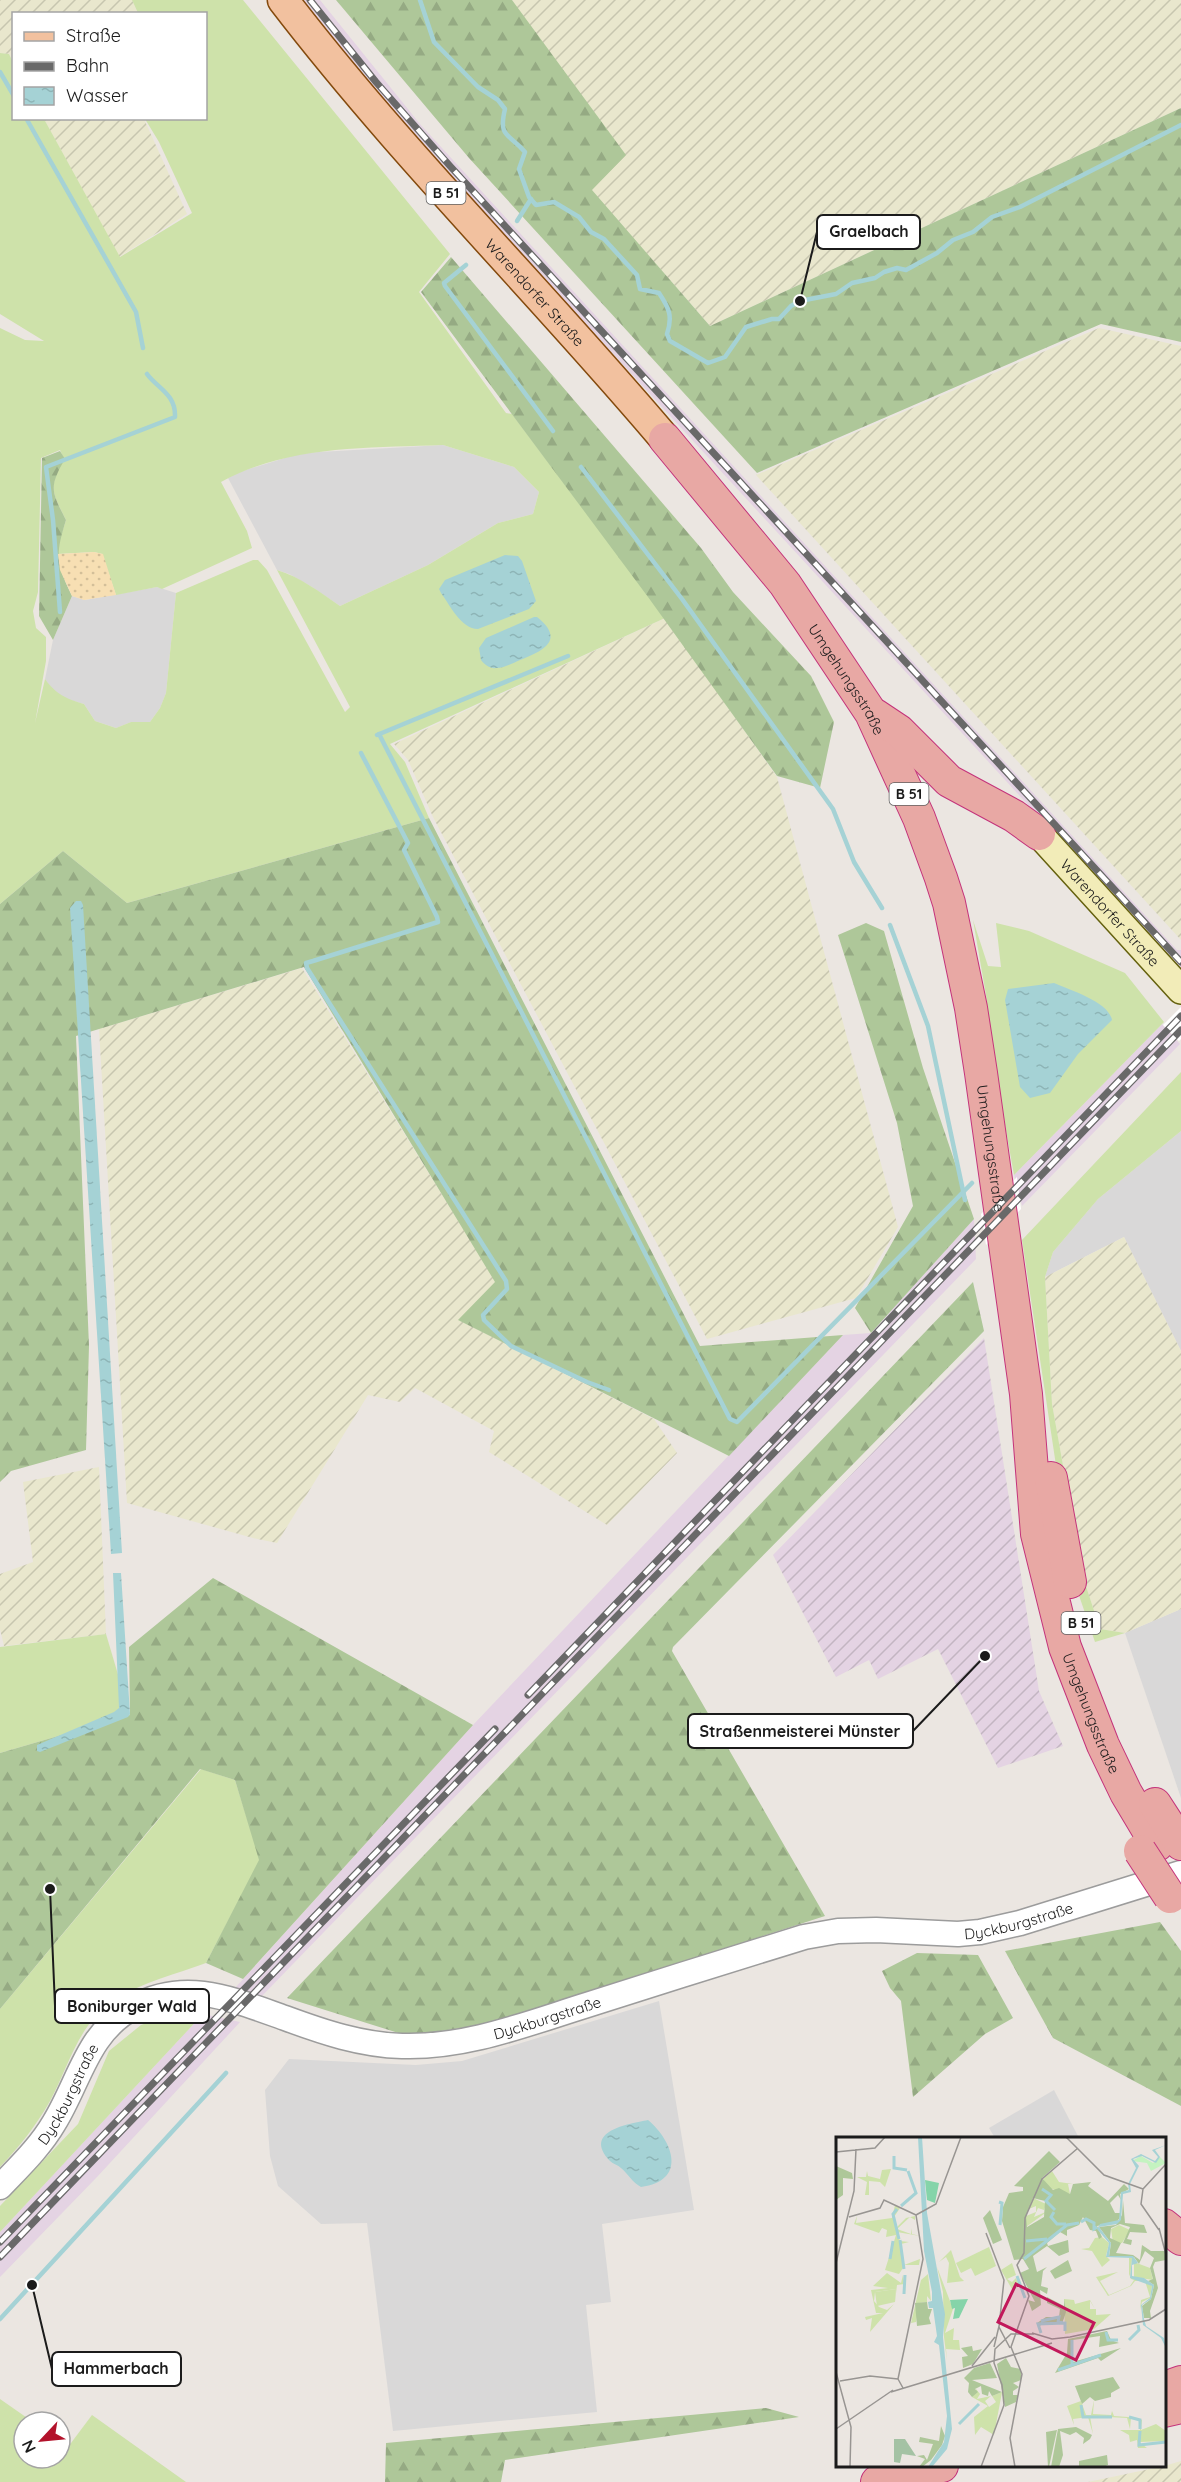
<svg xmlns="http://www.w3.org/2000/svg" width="1181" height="2482" viewBox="0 0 1181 2482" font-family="Quicksand,sans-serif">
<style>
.residential{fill:#d9d8d8}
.industrial{fill:url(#industrial-furrows)}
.railway{fill:#e4d3e3}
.farmland{fill:url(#farmland-furrows)}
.grass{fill:#cee2aa;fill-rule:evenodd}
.forest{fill:url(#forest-firs)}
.sand{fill:url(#sand-dots)}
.water{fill:url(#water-ripples)}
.pier{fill:#fff}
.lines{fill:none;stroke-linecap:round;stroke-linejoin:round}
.stream{stroke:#a5d2d5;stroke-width:4.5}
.tertiary-casing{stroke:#9c9c9c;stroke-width:27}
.secondary-casing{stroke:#65610e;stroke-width:30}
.primary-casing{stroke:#844a0d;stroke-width:33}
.trunk-casing{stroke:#c4337b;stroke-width:34}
.tertiary{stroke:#fff;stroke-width:24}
.secondary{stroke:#f2ecb8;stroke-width:27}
.primary{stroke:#f2c19f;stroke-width:30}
.trunk{stroke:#e8a8a4;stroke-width:32}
.rail-casing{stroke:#696969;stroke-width:7}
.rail{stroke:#fff;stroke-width:4.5;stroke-dasharray:14;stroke-linecap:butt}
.trunk-bridge-casing{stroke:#c4337b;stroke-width:34;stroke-linecap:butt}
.trunk-bridge{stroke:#e8a8a4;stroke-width:32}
.labels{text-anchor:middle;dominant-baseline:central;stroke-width:4.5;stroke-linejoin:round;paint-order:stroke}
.shield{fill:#fff;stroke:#5f5f5f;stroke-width:1.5}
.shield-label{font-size:14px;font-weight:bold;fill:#1b1b1b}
.street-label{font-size:15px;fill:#1b1b1b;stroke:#fff}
.inset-river{fill:none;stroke:#a5d2d5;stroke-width:3}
.inset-road{fill:none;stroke:#989592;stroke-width:1.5}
.view{fill:#c2185b;fill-opacity:0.15;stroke:#c2185b;stroke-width:3}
.inset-edge{fill:none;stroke:#1b1b1b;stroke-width:3}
.leader{fill:none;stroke:#1b1b1b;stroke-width:2}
.callout-dot{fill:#1b1b1b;stroke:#fff;stroke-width:2}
.callout{fill:#fff;stroke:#1b1b1b;stroke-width:2}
.callout-label{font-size:16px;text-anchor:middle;font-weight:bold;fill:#1b1b1b}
</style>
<defs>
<pattern id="industrial-furrows" width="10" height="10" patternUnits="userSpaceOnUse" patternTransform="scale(1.5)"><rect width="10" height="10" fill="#e4d3e3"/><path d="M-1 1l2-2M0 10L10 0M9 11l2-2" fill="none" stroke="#c3b5c2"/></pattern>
<pattern id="farmland-furrows" width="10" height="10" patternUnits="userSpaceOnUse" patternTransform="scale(1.5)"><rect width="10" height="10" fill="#e9e7cd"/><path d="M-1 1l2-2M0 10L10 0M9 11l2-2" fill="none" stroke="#c7c6af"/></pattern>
<pattern id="forest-firs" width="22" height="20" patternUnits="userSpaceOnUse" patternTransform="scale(1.5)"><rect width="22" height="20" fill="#aec799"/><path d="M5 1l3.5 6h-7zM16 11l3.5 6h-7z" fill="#95aa83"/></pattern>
<pattern id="sand-dots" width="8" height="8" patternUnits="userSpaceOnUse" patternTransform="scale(1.5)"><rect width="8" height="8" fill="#f7dfb3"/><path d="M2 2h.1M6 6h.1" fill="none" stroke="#d3bf99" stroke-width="1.8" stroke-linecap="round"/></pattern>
<pattern id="water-ripples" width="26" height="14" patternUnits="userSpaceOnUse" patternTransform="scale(1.5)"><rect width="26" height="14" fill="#a5d2d5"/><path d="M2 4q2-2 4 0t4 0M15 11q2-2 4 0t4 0" fill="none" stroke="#8db4b6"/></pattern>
</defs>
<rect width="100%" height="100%" fill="#ebe6e1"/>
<!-- residential -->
<g class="residential">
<path d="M443,445l71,22 25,25 -6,22 -35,9 -70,42 -88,41 -28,-19 -23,-13 -12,-4 -49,-92 11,-6 62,-19z"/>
<path d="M157,587l19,6 -10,100 -6,15 -10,14h-19l-15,6 -21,-7 -11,-17 -18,-5 -14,-10 -7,-10 8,-39 19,-44 13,4z"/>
<path d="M1181,1131v220l-57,-114 -79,40 8,-25 45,-53z"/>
<path d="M1181,1609v189l-56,-165z"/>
<path d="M659,2001l35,209 -92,14 9,78 -25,3 11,107 -204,19 -26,-208 -46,1 -43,-38 -8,-30 -5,-66 24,-31 127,6 46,-4z"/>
<path d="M1054,2090l25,48h-84l-6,-10z"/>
</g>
<!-- industrial -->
<path class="industrial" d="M984,1338l55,353 24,55 -65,22 -60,-119 -60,30 -9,-19 -33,17 -63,-122z"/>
<!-- railway -->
<g class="railway">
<path d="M303,0h17l100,124 757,826h4v21l-741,-805 -101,-119z"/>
<path d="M1162,1024l18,20 -158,162 -8,-31z"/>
<path d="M974,1219l2,40 -715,738 -26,-9 238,-263 370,-390 28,-2z"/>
<path d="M203,2014l37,8 -143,155 -97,100v-45z"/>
</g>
<!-- farmland -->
<g class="farmland">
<path d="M0,0h132l6,13 -124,1 -1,48 -4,-8 -9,-1z"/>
<path d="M512,0h669v108l-471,218 -119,-136z"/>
<path d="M44,119h100l43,95 -68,43z"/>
<path d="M1099,328l82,18v594l-425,-465z"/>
<path d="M665,618l112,159 121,450 -42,71 -149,41 -274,-522 -25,-57 -14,-16z"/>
<path d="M302,968l194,314 -37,38 195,99 23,34 -70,72 -118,-73 5,-21 -79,-43 -15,14 -32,-7 -91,148 -24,-5 -126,-35 -28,-474z"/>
<path d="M1124,1237l57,114v258l-56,24 -25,-4 -17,-52 -31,-173 -7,-127z"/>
<path d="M99,1467l7,167 -102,12 -4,-17v-55l33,-12 -10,-80z"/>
<path d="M1181,2461v21h-93l76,-16z"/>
</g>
<!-- grass -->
<g class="grass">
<path d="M132,0h111l207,254 -31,38 87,121 6,1 153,204 -275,126 15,18 24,56 -302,85 -64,-52 -63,53v-576l25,12 19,1 -44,-27v-261l9,1 4,8 1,56 30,1 76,138 72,-44 -33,-71 -14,-23 61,-1v-104l-68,-1zM443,445l71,22 25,25 -6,22 -35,9 -70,42 -88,41c-20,-14 -40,-29 -63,-36l73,137 -5,5 -78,-142 -9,-10h-5l-77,33 -10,100 -6,15 -10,14h-19l-15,6 -21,-7 -11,-17c-18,-5 -28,-10 -39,-25l-10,44 11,-62v-24l-10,-9 -3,-17 5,-19 3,-134 19,-8 4,9c-16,29 -12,33 2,61l-9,28 1,6 36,-2 8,2 14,41 41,-8 5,2 90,-41 -5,-17 -26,-49c67,-37 147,-34 222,-37z"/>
<path d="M973,920l15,46 13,1 -5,-44 33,8 96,42 39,49 -150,153 -21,-117 -7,-63z"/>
<path d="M1181,1072v59l-83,68 -45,53 -8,25 7,127 31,173 17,52 25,4 -30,9 -22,-64 -51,-338z"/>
<path d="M106,1634l24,81 -130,38v-106z"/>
<path d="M201,1769l34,11 25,80 -54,103c-30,11 -63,19 -90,36 -38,24 -46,65 -66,102 -14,25 -31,46 -50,66v-158z"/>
<path d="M179,2011l24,3 -203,218v-26l78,-82 31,-73 32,-26z"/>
<path d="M0,2399l33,23h-9v36h36v-16l8,5 24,-32 94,67h-186z"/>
</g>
<!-- forest -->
<g class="forest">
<path d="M336,0h176l114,155 -34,35 118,136 471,-218v234l-80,-18 -344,149 -288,-315z"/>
<path d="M451,257l250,291 32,44 78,84 23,46 -14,66 -43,-12 -129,-179 -227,-305z"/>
<path d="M60,451l5,8c-17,29 -13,33 1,61 -11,36 -10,42 6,76l-19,44 -14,-24 3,-158z"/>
<path d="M429,818l271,528 143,-11 -114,121 -271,-136 37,-38 -191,-315 -228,69 13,310 -3,104 -75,21 -11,11v-578l63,-53 64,52z"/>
<path d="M866,923l18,8 39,137 51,151 -103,114 -16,-25 58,-102 -16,-83 -59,-188z"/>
<path d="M973,1282l11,49 -311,316 -1,4 153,265 -331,107 -86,13 -121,-38z"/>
<path d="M213,1578l260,147 -230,254 -37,-16 53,-103 -24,-80 -35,-11 -200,240v-256l130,-38 -1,-68z"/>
<path d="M1160,1922l21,29v155l-128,-68 -48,-87z"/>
<path d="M917,1953l61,2 35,63 -28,16 -72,63 -12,-96 -11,-13 -8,-17z"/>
<path d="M766,2408l33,9 -294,43 -4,22h-116l1,-39z"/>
</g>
<!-- sand -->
<path class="sand" d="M94,552l9,2 13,41 -32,5 -12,-4 -12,-26 -2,-16z"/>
<!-- water -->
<g class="water">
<path d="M505,555l13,1 4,5 14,40 -7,8 -51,20c-17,0 -28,-24 -37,-36l-2,-4 6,-9z"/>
<path d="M534,617h3c29,23 6,34 -17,43 -7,3 -16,8 -23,8 -7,1 -12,-3 -16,-8l-2,-12 7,-10z"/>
<path d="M76,901h5l2,4 39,648 -11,1 -41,-646z"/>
<path d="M1054,983c16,7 55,19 58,37l-34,34 -28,39 -20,5 -10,-11 -15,-87 3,-11z"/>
<path d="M113,1573h8l9,141 -2,3 -88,35 -3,-1v-6l77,-33 5,-4z"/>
<path d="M648,2120c26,22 39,61 -7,67 -9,-5 -12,-12 -20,-19 -3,-3 -8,-4 -11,-7 -28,-30 18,-37 38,-41z"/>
</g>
<!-- pier -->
<g class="pier">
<path d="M1181,1007v32l-2,2 -16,-16z"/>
<path d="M1017,1177l4,32 -35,36 -5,-31z"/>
</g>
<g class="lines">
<!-- stream -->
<g class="stream">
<path d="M420,0l14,42 44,45 20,13 7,9c-7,29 4,24 20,43l-6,17 10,28 7,8 18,-3 25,15 12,15 13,7 33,36 3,14 19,4c10,15 14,23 8,41l3,7 38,22 17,-6 21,-30 26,-8h7l12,-13 9,-5 36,-7 16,-11 23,-5 9,-6 13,-4 9,2 31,-17 16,-13 20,-8 19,-15 28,-10 161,-82"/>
<path d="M0,72l14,24"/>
<path d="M26,118l110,194 7,36"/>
<path d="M517,221l14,-22"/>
<path d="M466,265l-22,18 1,3 108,145"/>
<path d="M581,467l101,132 151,210 21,53 28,46"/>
<path d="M60,612l-7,-92 -7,-53 129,-50c1,-23 -18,-29 -28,-43"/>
<path d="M379,734l351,685 7,3 235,-239"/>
<path d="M377,735l191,-79"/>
<path d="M361,753l47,90 -4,7 33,67 1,5 -125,39 -7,2 1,5 199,313 1,8 -24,26 1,5 27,26 76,36 22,8"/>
<path d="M890,925l38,101 37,174"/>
<path d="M0,2319l226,-246"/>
</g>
<defs>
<g id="tertiary">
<path id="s1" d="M0,2187c19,-20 40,-40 54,-64 26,-42 33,-91 80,-116 52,-29 100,-7 151,11 38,14 76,27 117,28 64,2 124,-22 185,-41 72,-23 145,-46 217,-68l34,-6 38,-1 82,4 22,-2 40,-9 161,-50"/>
</g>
<g id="secondary">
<path id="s2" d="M1039,834l142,156"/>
</g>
<g id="primary">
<path id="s3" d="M283,0c118,154 257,291 382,439"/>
</g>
<g id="trunk">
<path id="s4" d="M665,439l120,145 86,129 48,105 22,60 8,25 22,105 10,65 45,321 11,140 28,113 38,98 23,48 31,52"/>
<path d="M875,715l24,16 50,50 65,35 25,18"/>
<path d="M1051,1478l19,104"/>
<path d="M1155,1804l26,40"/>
<path d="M1164,2225l17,14"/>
<path d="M1164,2388l17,-6"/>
<path d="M1164,2411l17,-4"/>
<path d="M877,2482l65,-16"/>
</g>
</defs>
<!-- tertiary casing -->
<use href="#tertiary" class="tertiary-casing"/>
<!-- secondary casing -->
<use href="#secondary" class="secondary-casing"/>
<!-- primary casing -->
<use href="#primary" class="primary-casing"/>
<!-- trunk casing -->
<use href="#trunk" class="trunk-casing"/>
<!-- tertiary -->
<use href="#tertiary" class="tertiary"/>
<!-- secondary -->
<use href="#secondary" class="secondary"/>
<!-- primary -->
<use href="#primary" class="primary"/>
<!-- trunk -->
<use href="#trunk" class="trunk"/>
<defs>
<g id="rail">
<path d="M310,0l66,82 74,84 731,796"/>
<path d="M528,1695l653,-679"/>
<path d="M0,2242l495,-513"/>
<path d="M0,2257l1181,-1227"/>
</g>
</defs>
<!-- rail casing -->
<use href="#rail" class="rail-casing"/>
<!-- rail -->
<use href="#rail" class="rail"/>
<defs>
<path id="trunk-bridge" d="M1140,1851l30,46"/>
</defs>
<!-- trunk-bridge casing -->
<use href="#trunk-bridge" class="trunk-bridge-casing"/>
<!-- trunk-bridge -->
<use href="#trunk-bridge" class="trunk-bridge"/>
</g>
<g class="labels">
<!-- shield labels -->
<g class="shield">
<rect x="426.5" y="182" width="39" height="22" rx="4.5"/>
<rect x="889.5" y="783" width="39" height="22" rx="4.5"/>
<rect x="1061.5" y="1612" width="39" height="22" rx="4.5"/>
</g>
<g class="shield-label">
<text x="446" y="193">B 51</text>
<text x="909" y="794">B 51</text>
<text x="1081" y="1623">B 51</text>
</g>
<!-- street labels -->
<g class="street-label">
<text stroke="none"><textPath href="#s3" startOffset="386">Warendorfer Straße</textPath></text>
<text stroke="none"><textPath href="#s4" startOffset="302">Umgehungsstraße</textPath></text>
<text stroke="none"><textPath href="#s2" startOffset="106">Warendorfer Straße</textPath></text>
<text stroke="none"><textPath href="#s4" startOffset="798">Umgehungsstraße</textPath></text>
<text stroke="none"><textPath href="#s4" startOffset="1374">Umgehungsstraße</textPath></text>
<text stroke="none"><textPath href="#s1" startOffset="1140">Dyckburgstraße</textPath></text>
<text stroke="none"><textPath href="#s1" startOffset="654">Dyckburgstraße</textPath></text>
<text stroke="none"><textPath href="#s1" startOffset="116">Dyckburgstraße</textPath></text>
</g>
</g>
<!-- overview -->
<g transform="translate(836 2137)">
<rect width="330" height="330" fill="#ebe6e1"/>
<path d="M55,32l-6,18 -5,-5 -11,-1v14h-4l2,-13 -10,-5h9l1,-6 1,5 12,3 2,-9zM216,34l7,11 14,2h-5l2,10 -22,-6 -5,-9zM197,61l13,6 -2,6 -6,-2 -4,9 14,-6 -22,16v-11l10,-4v-6l-7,3zM59,68l5,3 -6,9 3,10 9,-9 9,-2v4l-5,-3 -13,12 14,5v-6l1,6 8,2 -23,-4 3,9 9,1 -8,2 3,21 16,-6 -1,6h-14l-6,9 -14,-4 11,-35 -10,2 1,-7 -5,-2 -3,5 -25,-9 3,-8 -1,7 36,-5zM283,88l11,5 -8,13h-9l-2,-14zM266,100l7,6 -3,13 4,4 -8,7 -10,-16 -11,-2 8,-1 6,-10zM115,113l9,27 4,4 -17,2 2,-20 -3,-6 -7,5zM293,121h3v1l-2,18 12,2 1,1 9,6 -2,12 -8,4 -2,8 1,-10 9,-3 -5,-16h-10l-4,5 -23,10 -12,-19 22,-5 -18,9 9,14 21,-9 4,-6 -3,-1 -2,-5zM298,125l16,6 3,12 -19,-3zM176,126l4,12 -9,4 5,3 4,-4 3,7 -6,6 -12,-21zM101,130l16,42 -8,24 9,-5 -1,12h6l1,10 -14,-1 1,12 -3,-24 -1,-45zM51,136l14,10 2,-8 2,18 -1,-9 -7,1 -2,17 1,-13 -21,3 -1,9 5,6 8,3 7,-6 -24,28 2,-14 -6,2 -1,-3 18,-4h-7l-5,-23 17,-2 -15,-2zM92,137l3,27 -4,-5v6l-8,1 -3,19 -5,1 10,-43zM228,162l10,1 1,4 15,-4 5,9 -5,-8v8h6v6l15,-1 -17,15 -29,5zM140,252l4,5 -3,5 14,-3 -6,5 4,6 7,-5 -4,-6 10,-4 -8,43 -13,-8 -6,8 -1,-18 14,-11 -16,-9zM258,263l-1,14 18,1 1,-4 2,5 14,1 14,3 -1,10 15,-6 10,7v10l-27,1 8,6h-9l-1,-8 -7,2 -1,-7 -9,-5h20v-9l-9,-3 -1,11 -3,-11 -37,-2 3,18 -5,-17 -15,2 1,6 -7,-19 14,-5 5,14h5z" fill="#cee2aa"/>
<path d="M213,14l11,11 -18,16 11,12 6,-2 11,6 3,-10 18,-2 -3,4 20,15 16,-17 5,5 -9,5 1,6 -3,-5 -8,8 5,10h6l-1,4 -3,5 -20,4 5,11 -3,2 -3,-8 -6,-1 -7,-13 -4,8 -12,5v6l-7,-4 -13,11 1,3 20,-6 1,12 -10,4 -12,-10 -14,10 4,16 10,-5 -4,4 -2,15 7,2 -1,6 -7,-4 1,15 -9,6 -4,-11 7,2 -15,-29 9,-4 -6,-10 -9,1 -12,-39 1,-14 6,-14 14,-2v-4l-9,-1zM197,61l12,3 -1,16 -17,10 -1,-11zM0,29l16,7 1,6 -10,-1v17l-7,5zM287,63l2,23 19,2 3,8 -17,-1 -3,7 5,1 -1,5 -8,-2 7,-16 -10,-3 -9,4 -1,10 11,5 -5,10 17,2 7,5 2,-15 9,6h14l1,9 -11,2 -2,5 5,21 -8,23 1,7h-7l-2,-12 9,-7 3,-14 -6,-4 5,-2 -3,-11 4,-10 -9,-7 -6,13 -5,-7h-25l2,-14 -12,-16 17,-2 6,-10zM154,73l12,30 -9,4 -10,-26zM232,123l4,11 -17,8 -5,-8zM211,160l17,9v-7l2,13 -4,12h-21l-2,5 -2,-6 9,-6h13l1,-8 -13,-6zM91,165l1,7h4l-3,9 2,6 -14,2 -2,-23zM271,194l4,9 8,3 -20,4 1,-11 -27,4v22l48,-14 -20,13 -3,-3 -43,15 12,-20 1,-14zM136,209l1,5 9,-2 -9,15 -10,4 -1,-11 6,-1 -7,-8zM170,221l5,9 10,2v11l-8,3 6,4 -6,4v4h5l-2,7 -11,5 -8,-43zM154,226l7,15 -25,2 30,12 -10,4 -3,-5 -1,5 -6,-2 -1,-8 -6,3 3,3 -6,5 -4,-5 1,-9 -5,-5 10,-10zM277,240l7,11 -9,5v4l-16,4 -5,-4 -8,7 -7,-18zM105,289l4,10 -3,9 -11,15 -9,7h-3l6,-8 -8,-3 7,-1 3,5 6,-16 -14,-2 1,-5 19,4zM240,290l16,8 -2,4 -7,5 1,-6 -8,-6 -6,3 -10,-4 3,24 -4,12h-8l7,-38zM221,293l-8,37h-1l-2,-35zM271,318l1,10 -5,2h-24v-6z" fill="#aec799" fill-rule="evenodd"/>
<path d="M58,302h11l11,17 -14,-2 -2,9 -6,-1z" fill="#a4c2a4"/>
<path d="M305,19l12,7 7,-6 6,6 -15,8 -4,-8 -15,-2z" fill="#c4f3c0"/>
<path d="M153,110l7,19 -21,10 -4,-8 -10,5 -5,-10zM60,152l-1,13 -18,4 -2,-14z" fill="#cee2aa"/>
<path d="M89,43l14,3 -4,20 -8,-3zM132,162l-9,19 -6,1 2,-11 -3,1 -2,-9z" fill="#85d4a9"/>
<path d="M82,0h4l5,76 18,101 -2,23 9,92 -5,20 -15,18h-4l16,-25 3,-26 -8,-71 -5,-3 3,-6 -4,-28h-4l-1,-6 4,-1v-9l-8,-41zM330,8l-11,5 5,7 -4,6 -14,-7 -9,3 6,7 -9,18 1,8 -8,2 -2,26 -4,4 -18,3 12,16 -2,13h24l5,7 -6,2v11l12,2 10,7 -3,14 -9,6 2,14 2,7 18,12 2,10 -5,-10 -18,-13 -2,-20 9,-7 2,-12 -22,-8 2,-20 -26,-1 3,-14 -12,-14 3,-5 19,-4 2,-28 8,-2 -1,-6 8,-16 -5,-9 10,-5 14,7 3,-4 -6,-7z" fill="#a5d2d5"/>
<path class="inset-river" d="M58,19v12l13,2M206,52l9,6 -5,6 9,9M163,65l3,1 -2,22M65,69l15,-13 -8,-22M61,72l-4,5 6,25M218,75l-3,5 6,7h9M245,85l5,-3 8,4v6l3,-2M64,103l4,29M190,104l21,-2M54,122l3,-18M188,122l43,-34 12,-2M181,139l8,22M68,157l1,-19M205,184l18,-4 -1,5 5,1M270,195l2,8h10M205,196l-3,-9 27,-1v8M293,203l10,-10 -1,-5M236,228v-25M222,233l43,-15M245,268l2,12h29M293,280l11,3v9M123,287l20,-20M304,294l-1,14 27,-3"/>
<path class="inset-road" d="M230,0l38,38 39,14M0,15l39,-4 10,-11M307,52l-2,15 18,26M307,52l23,-25M13,80l31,-9 4,-8 32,15M323,91l7,27M150,96l18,47 -5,47 11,21M0,126l18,-72 2,-42M196,196l20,6 18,-2M234,200l79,-17 17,-11M158,210l6,-25M136,229l23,-29M0,235l15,55 -1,40M4,244l30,-5 28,3M67,251l-5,-9 25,-120 -7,-44 20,-11 25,-67M55,255l161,-49M0,292l57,-39M145,330l23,-62 -2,-20 -8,-22 1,-14 16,-15h23M179,330l-5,-29 12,-64 -11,-27 18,-51 -12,-31 7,-12 1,-35 17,-39 36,-31"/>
<path class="view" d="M180,147l78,39 -18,37 -78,-38z"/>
<rect width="330" height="330" class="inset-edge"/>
</g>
<!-- callouts -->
<path class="leader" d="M800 301L817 232M985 1656L913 1731M50 1889L55 2006M32 2285L52 2369"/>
<g class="callout-dot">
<circle cx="800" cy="301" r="6"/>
<circle cx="985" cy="1656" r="6"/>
<circle cx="50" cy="1889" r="6"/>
<circle cx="32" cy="2285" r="6"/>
</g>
<g class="callout">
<rect x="817" y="215" width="103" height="34" rx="6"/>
<rect x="688" y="1714" width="225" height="34" rx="6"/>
<rect x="55" y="1989" width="154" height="34" rx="6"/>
<rect x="52" y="2352" width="129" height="34" rx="6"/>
</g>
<g class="callout-label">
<text x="869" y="237">Graelbach</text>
<text x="800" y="1737">Straßenmeisterei Münster</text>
<text x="132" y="2012">Boniburger Wald</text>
<text x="116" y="2374">Hammerbach</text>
</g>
<!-- legend -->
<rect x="12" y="12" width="195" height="108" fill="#ffffff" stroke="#a4a4a4" stroke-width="1.5"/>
<rect x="24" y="32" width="30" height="9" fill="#f2c19f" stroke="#a4a4a4" stroke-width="1.5"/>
<text x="66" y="42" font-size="18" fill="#1b1b1b">Straße</text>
<rect x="24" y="62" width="30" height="9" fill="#696969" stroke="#a4a4a4" stroke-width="1.5"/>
<text x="66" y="72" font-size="18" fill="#1b1b1b">Bahn</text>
<rect x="24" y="87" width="30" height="18" fill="url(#water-ripples)" stroke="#a4a4a4" stroke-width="1.5"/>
<text x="66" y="102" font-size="18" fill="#1b1b1b">Wasser</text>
<!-- north arrow -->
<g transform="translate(42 2440) rotate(244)"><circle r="28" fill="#ffffff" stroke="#a4a4a4" stroke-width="1.5"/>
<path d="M0-4.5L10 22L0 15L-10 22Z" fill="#b3122b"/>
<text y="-9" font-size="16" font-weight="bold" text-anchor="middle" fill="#1b1b1b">N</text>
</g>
</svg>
